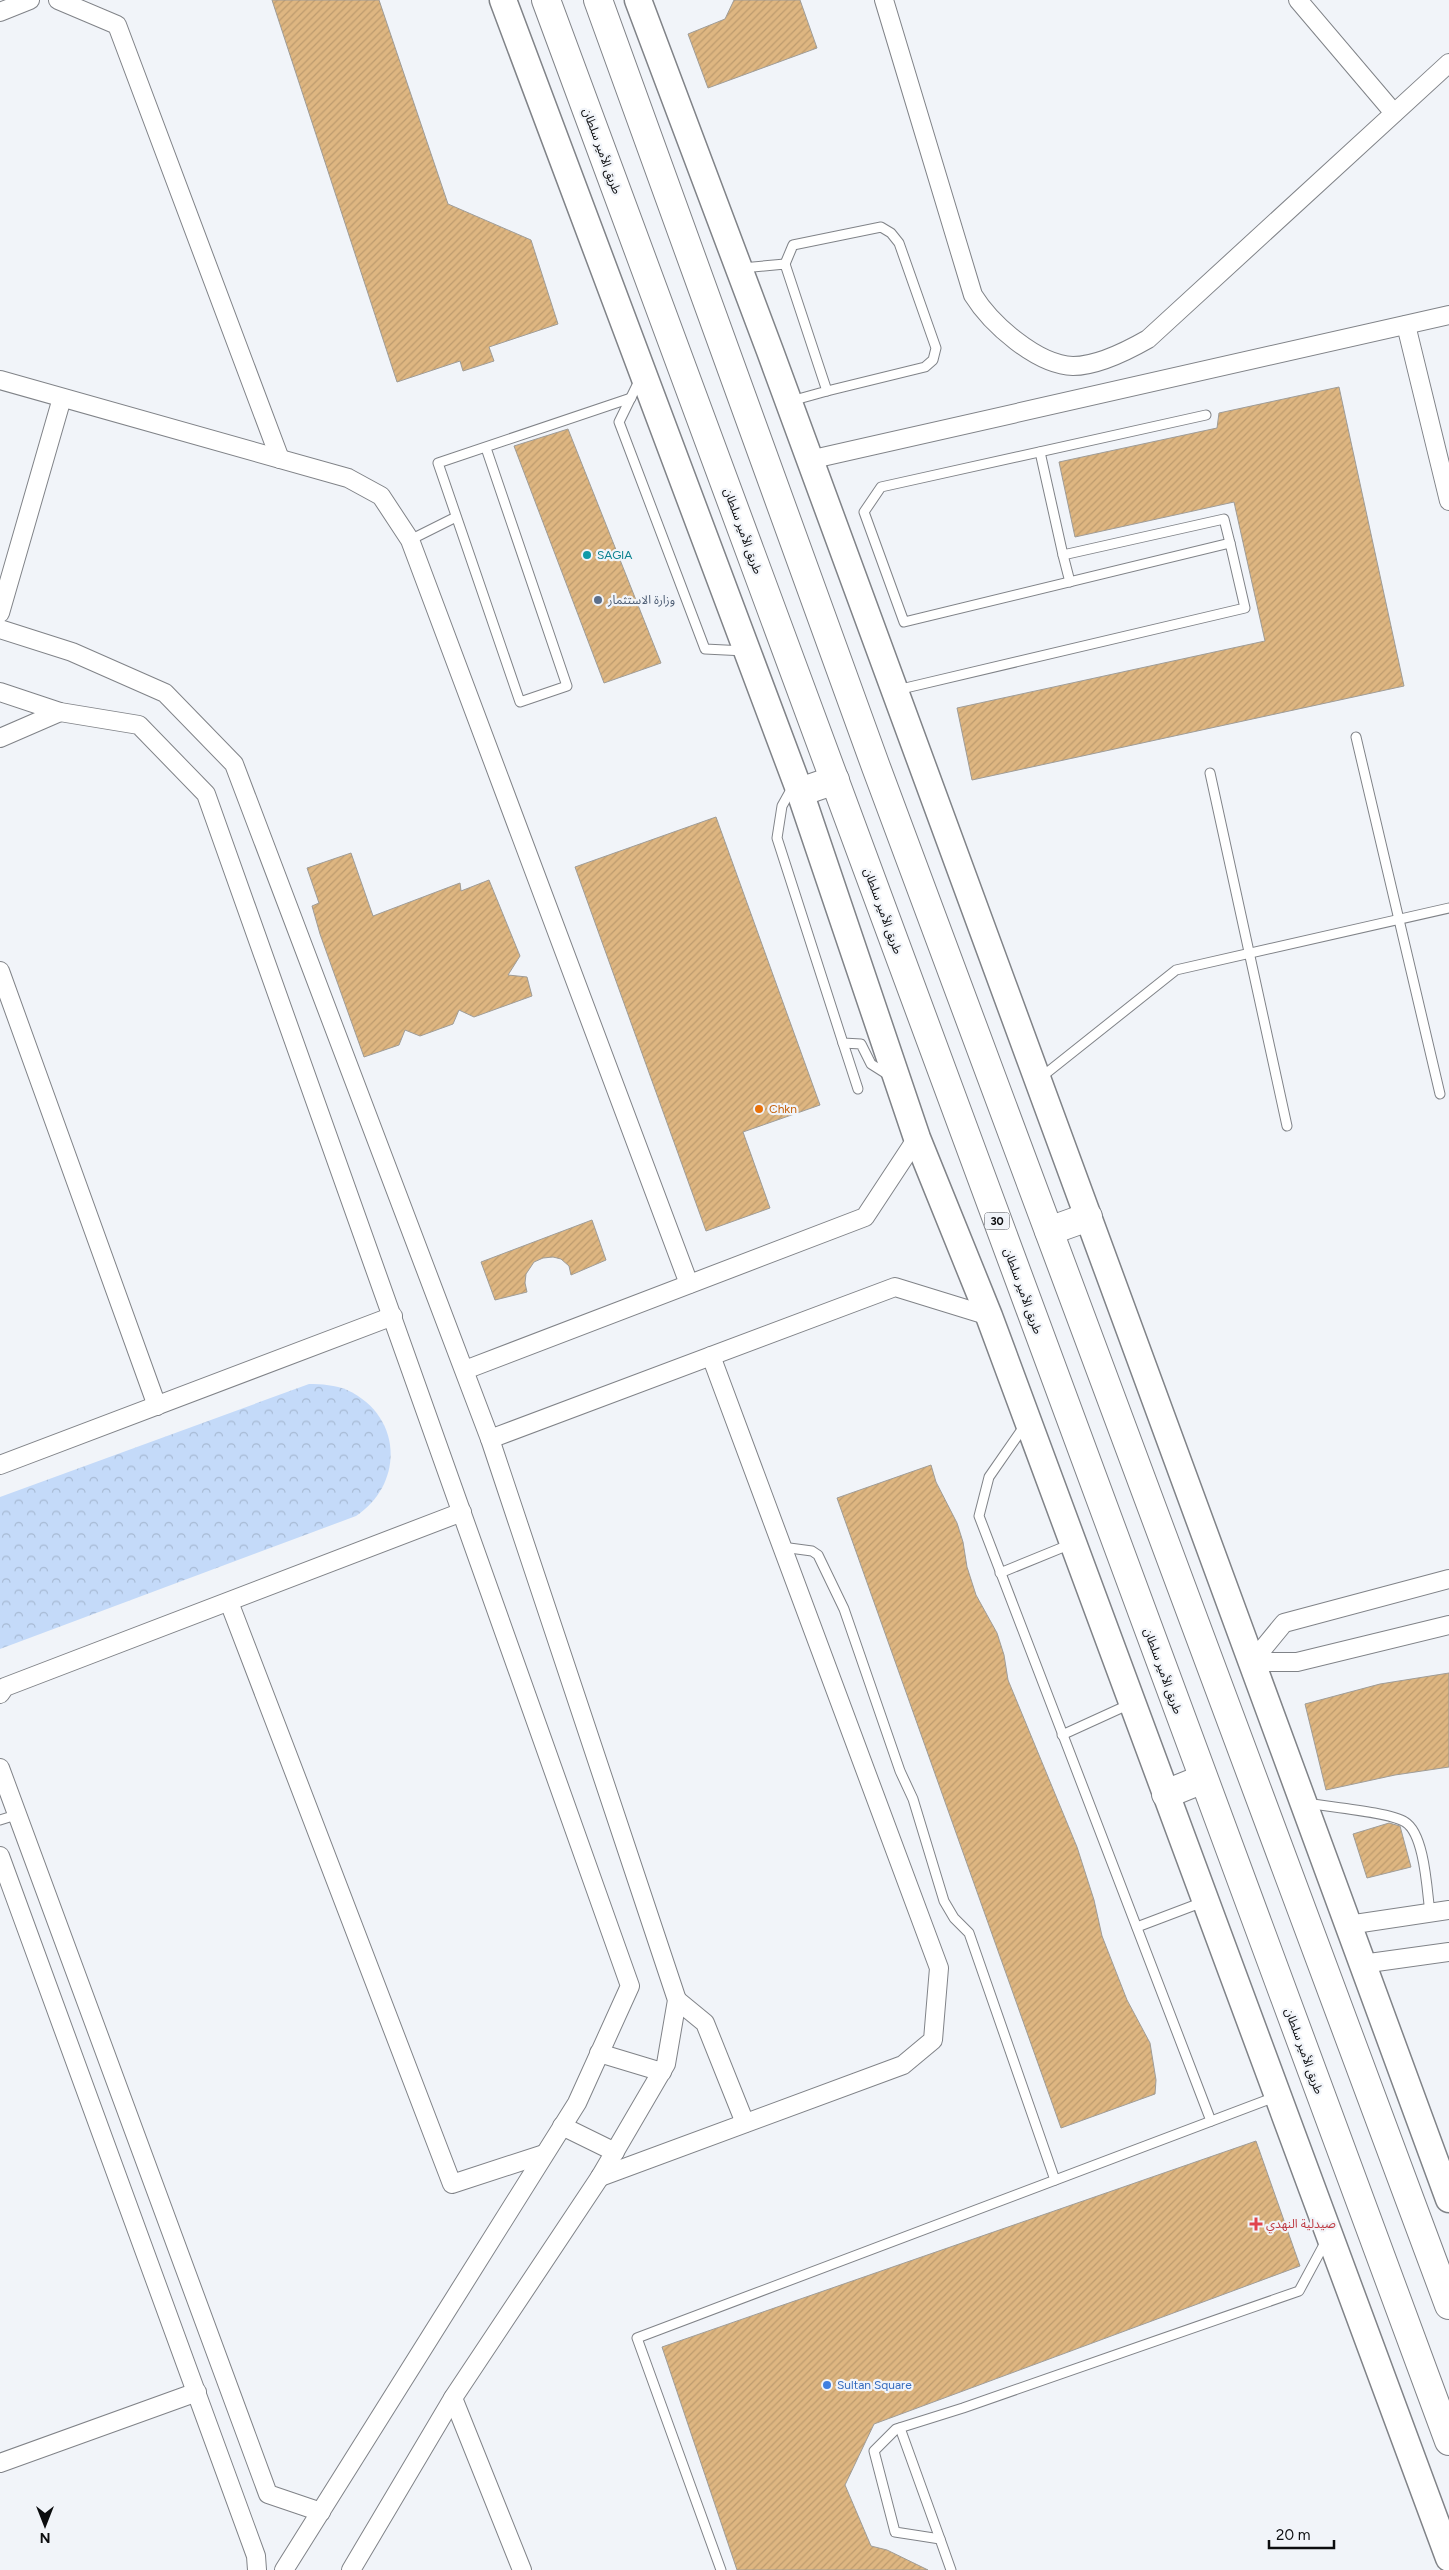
<svg xmlns="http://www.w3.org/2000/svg" width="1449" height="2570" viewBox="0 0 1449 2570" font-family="Figtree,'Noto Sans Arabic',sans-serif">
<style>
.forest{fill:url(#forest-crowns)}
.building{fill:url(#building-hatch);stroke:#9f9c97}
.lines{fill:none;stroke-linecap:round;stroke-linejoin:round}
.lane-casing{stroke:#808388;stroke-width:11}
.street-casing{stroke:#808388;stroke-width:20}
.secondary-casing{stroke:#808388;stroke-width:29}
.primary-casing{stroke:#808388;stroke-width:30}
.lane{stroke:#fff;stroke-width:9}
.street{stroke:#fff;stroke-width:18}
.secondary{stroke:#fff;stroke-width:26}
.primary{stroke:#fff;stroke-width:28}
.culture-dot{fill:#0f9aa8;stroke:#f1f4f9;stroke-width:2}
.service-dot{fill:#5c6f8a;stroke:#f1f4f9;stroke-width:2}
.food-dot{fill:#e8710a;stroke:#f1f4f9;stroke-width:2}
.health-dot{fill:#e0444e;stroke:#f1f4f9;stroke-width:2}
.shop-dot{fill:#3f7fe0;stroke:#f1f4f9;stroke-width:2}
.labels{text-anchor:middle;dominant-baseline:central;stroke-width:4.5;stroke-linejoin:round;paint-order:stroke}
.shield{fill:#f1f4f9;stroke:#515255;stroke-width:1}
.shield-label{font-size:11px;font-weight:bold;fill:#0c0d0f}
.street-label{font-size:12px;fill:#0c0d0f;stroke:#f1f4f9}
.culture-label{font-size:12px;fill:#0d838f;stroke:#f1f4f9;text-anchor:start}
.service-label{font-size:12px;fill:#4e5e75;stroke:#f1f4f9;text-anchor:start}
.food-label{font-size:12px;fill:#c56008;stroke:#f1f4f9;text-anchor:start}
.health-label{font-size:12px;fill:#be3a42;stroke:#f1f4f9;text-anchor:start}
.shop-label{font-size:12px;fill:#366cbe;stroke:#f1f4f9;text-anchor:start}
</style>
<defs>
<pattern id="forest-crowns" width="20" height="18" patternUnits="userSpaceOnUse" patternTransform="scale(1.25)"><rect width="20" height="18" fill="#c4daf9"/><path d="M2 6a3 3 0 1 1 6 0M12 15a3 3 0 1 1 6 0" fill="none" stroke="#a7bad4"/></pattern>
<pattern id="building-hatch" width="6" height="6" patternUnits="userSpaceOnUse" patternTransform="scale(1.25)"><rect width="6" height="6" fill="#deb681"/><path d="M-1 1l2-2M0 6l6-6M5 7l2-2" fill="none" stroke="#bd9b6e"/></pattern>
</defs>
<rect width="100%" height="100%" fill="#f1f4f9"/>
<!-- forest -->
<path class="forest" d="M309,1384c12,0 27,1 38,6 55,25 58,93 9,126l-356,133v-152z"/>
<!-- building -->
<g class="building">
<path d="M272,0h107l69,204 83,36 27,84 -69,23 5,14 -31,10 -3,-10 -63,21z"/>
<path d="M734,0h66l17,48 -109,40 -20,-54 37,-15z"/>
<path d="M1339,387l65,299 -432,94 -15,-72 308,-67 -31,-139 -159,35 -16,-75 158,-34 2,-15z"/>
<path d="M568,429l93,234 -57,20 -90,-237z"/>
<path d="M716,817l104,288 -77,27 27,76 -64,23 -131,-364z"/>
<path d="M351,853l22,63 87,-33 1,8 28,-11 31,76 -12,19 19,2 5,19 -58,21 -15,-7 -6,14 -33,12 -15,-6 -6,15 -35,12 -44,-123 -8,-28 7,-3 -12,-35z"/>
<path d="M592,1220l14,40 -35,15 -2,-9 -8,-7 -8,-2 -10,1 -9,4 -8,12 -1,9 2,9 -32,8 -14,-38z"/>
<path d="M931,1465l5,17 21,41 6,19 4,25 9,28 21,38 7,22 4,25 69,167 17,53 8,36 25,64 23,43 6,37 -1,14 -94,34 -224,-630z"/>
<path d="M1449,1673v94l-54,8 -69,15 -21,-86 75,-20z"/>
<path d="M1389,1823l11,3 11,41 -44,11 -14,-44z"/>
<path d="M1256,2141l44,125 -426,158 -29,61 26,61 16,4 41,20h-191l-75,-223z"/>
</g>
<g class="lines">
<defs>
<g id="lane">
<path d="M785,264l8,-19 88,-18 10,6 8,10 37,105 -3,12 -8,7 -98,24"/>
<path d="M742,268l43,-4 42,127 -36,10"/>
<path d="M640,379l-21,43 86,227 40,2"/>
<path d="M486,448l81,238 -47,16 -82,-239 193,-65"/>
<path d="M1040,452l23,103 161,-36 6,24"/>
<path d="M410,540l46,-23"/>
<path d="M1063,555l7,27"/>
<path d="M897,690l348,-82 -15,-65 -326,79 -40,-110 17,-25 325,-72"/>
<path d="M1356,737l84,357"/>
<path d="M1210,773l77,353"/>
<path d="M792,788l-10,18 -5,32 66,205 18,1 10,20 19,12"/>
<path d="M843,1043l15,46"/>
<path d="M1039,1079l137,-109 273,-62"/>
<path d="M1025,1425l-36,52 -10,39 232,605"/>
<path d="M782,1547l30,4 6,4 26,54 56,162 13,28 31,102 10,17 15,15 86,247"/>
<path d="M1000,1573l71,-29"/>
<path d="M1062,1735l68,-31"/>
<path d="M1307,1803c21,4 83,9 98,19 20,12 22,70 25,91"/>
<path d="M0,1820l16,-5"/>
<path d="M1137,1927l66,-25"/>
<path d="M900,2428l40,111"/>
<path d="M721,2570l-84,-232 638,-241"/>
<path d="M951,2570l-11,-31 -45,-7 -21,-81 22,-22 67,-21 336,-117 28,-52"/>
</g>
<g id="street">
<path d="M58,0l59,25 163,434"/>
<path d="M884,0l89,295c18,29 64,70 100,71 25,0 54,-15 75,-27l301,-276"/>
<path d="M1298,0l96,113"/>
<path d="M0,12l30,-12"/>
<path d="M1406,325l43,176"/>
<path d="M0,380l348,98 33,18 29,44 279,744"/>
<path d="M809,460l640,-145"/>
<path d="M0,613l62,-215"/>
<path d="M0,629l72,23 93,41 69,71 256,675 187,561 -11,64 -66,113 -147,221 -102,172"/>
<path d="M0,692l60,20 79,13 67,69 424,1192 -53,117 -293,467"/>
<path d="M0,738l60,-26"/>
<path d="M0,971l157,435"/>
<path d="M465,1370l400,-153 52,-79"/>
<path d="M490,1439l405,-152 94,29"/>
<path d="M0,1465l393,-149"/>
<path d="M229,1602l223,582 92,-30"/>
<path d="M1252,1662l32,-39 165,-44"/>
<path d="M1252,1662h45l152,-37"/>
<path d="M0,1694l5,-7 457,-175"/>
<path d="M0,1768l268,726 53,18"/>
<path d="M0,1856l256,700 1,14"/>
<path d="M1348,1925l101,-15"/>
<path d="M1362,1964l87,-12"/>
<path d="M677,2000l28,23 40,100"/>
<path d="M599,2053l63,19"/>
<path d="M562,2126l53,26"/>
<path d="M600,2177l303,-112 30,-25 6,-72 -228,-612"/>
<path d="M453,2398l69,172"/>
<path d="M0,2463l197,-71"/>
</g>
<g id="secondary">
<path d="M503,0l297,792 117,346 72,178 460,1242"/>
<path d="M638,0l132,351 679,1848"/>
</g>
<g id="primary">
<path d="M546,0l903,2441"/>
<path d="M598,0l278,767 573,1538"/>
<path d="M800,792l35,-12"/>
<path d="M1049,1231l39,-14"/>
<path d="M1166,1794l37,-15"/>
</g>
</defs>
<!-- lane casing -->
<use href="#lane" class="lane-casing"/>
<!-- street casing -->
<use href="#street" class="street-casing"/>
<!-- secondary casing -->
<use href="#secondary" class="secondary-casing"/>
<!-- primary casing -->
<use href="#primary" class="primary-casing"/>
<!-- lane -->
<use href="#lane" class="lane"/>
<!-- street -->
<use href="#street" class="street"/>
<!-- secondary -->
<use href="#secondary" class="secondary"/>
<!-- primary -->
<use href="#primary" class="primary"/>
</g>
<!-- markers -->
<circle class="culture-dot" cx="587" cy="555" r="5"/>
<circle class="service-dot" cx="598" cy="600" r="5"/>
<circle class="food-dot" cx="759" cy="1109" r="5"/>
<path class="health-dot" d="M1253.5 2216.5h5v5h5v5h-5v5h-5v-5h-5v-5h5z"/>
<circle class="shop-dot" cx="827" cy="2385" r="5"/>
<g class="labels">
<!-- shield labels -->
<rect class="shield" x="984.5" y="1212.5" width="25" height="17" rx="4"/>
<g class="shield-label">
<text x="997" y="1221">30</text>
</g>
<!-- street labels -->
<g class="street-label">
<text transform="translate(602 151) rotate(70)">طريق الأمير سلطان</text>
<text transform="translate(743 531) rotate(70)">طريق الأمير سلطان</text>
<text transform="translate(883 911) rotate(70)">طريق الأمير سلطان</text>
<text transform="translate(1023 1291) rotate(70)">طريق الأمير سلطان</text>
<text transform="translate(1163 1671) rotate(70)">طريق الأمير سلطان</text>
<text transform="translate(1304 2051) rotate(70)">طريق الأمير سلطان</text>
</g>
<!-- culture labels -->
<g class="culture-label">
<text x="597" y="555">SAGIA</text>
</g>
<!-- service labels -->
<g class="service-label">
<text x="608" y="600">وزارة الاستثمار</text>
</g>
<!-- food labels -->
<g class="food-label">
<text x="769" y="1109">Chkn</text>
</g>
<!-- health labels -->
<g class="health-label">
<text x="1266" y="2224">صيدلية النهدي</text>
</g>
<!-- shop labels -->
<g class="shop-label">
<text x="837" y="2385">Sultan Square</text>
</g>
</g>
<!-- north arrow -->
<g transform="translate(45 2525) rotate(180)" stroke="#f1f4f9" stroke-width="4" paint-order="stroke">
<path d="M0-4L9 19L0 12L-9 19Z" fill="#0c0d0f"/>
<text y="-8" font-size="14" font-weight="bold" text-anchor="middle" fill="#0c0d0f">N</text>
</g>
<!-- scale -->
<path d="M1269 2540v8h65v-8" fill="none" stroke="#0c0d0f" stroke-width="2.5"/>
<text x="1276" y="2540" font-size="15" fill="#0c0d0f" stroke="#f1f4f9" stroke-width="4" paint-order="stroke">20 m</text>
</svg>
